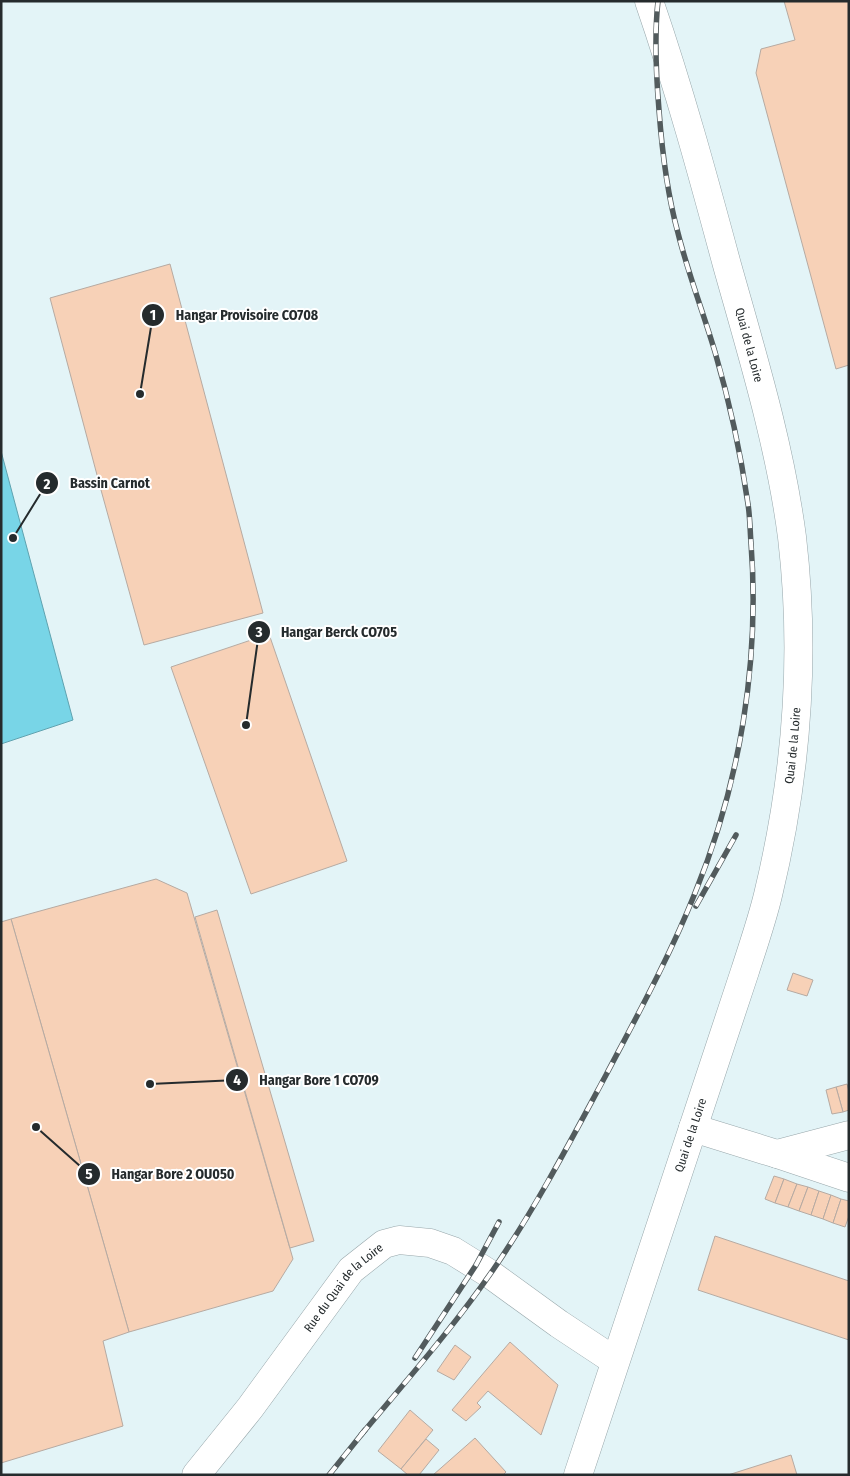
<svg xmlns="http://www.w3.org/2000/svg" width="850" height="1476" viewBox="0 0 850 1476" font-family="'Fira Sans Condensed',sans-serif">
<style>
.water{fill:#78d5e7;stroke:#5fa2af}
.building{fill:#f7d1b7;stroke:#b6aaa2}
.lines{fill:none;stroke-linecap:round;stroke-linejoin:round}
.street-casing{stroke:#97a6aa;stroke-width:29}
.secondary-casing{stroke:#97a6aa;stroke-width:29}
.street{stroke:#fff;stroke-width:28}
.secondary{stroke:#fff;stroke-width:28}
.rail-casing{stroke:#525b5d;stroke-width:5.5}
.rail{stroke:#fff;stroke-width:4;stroke-dasharray:11;stroke-linecap:butt}
.labels{text-anchor:middle;dominant-baseline:central;stroke-width:4;stroke-linejoin:round;paint-order:stroke}
.street-label{font-size:12px;fill:#252b2d;stroke:#fff}
.leader{fill:none;stroke:#252b2d;stroke-width:2}
.callout-dot{fill:#252b2d;stroke:#fff;stroke-width:2}
.mark-label{font-size:15px;text-anchor:middle;font-weight:bold;fill:#fff}
.callout-label{font-size:14px;text-anchor:middle;font-weight:bold;fill:#252b2d;stroke:#fff;stroke-width:4;stroke-linejoin:round;paint-order:stroke}
</style>
<rect width="100%" height="100%" fill="#e3f4f7"/>
<!-- water -->
<path class="water" d="M1,451l72,269 -72,24z"/>
<!-- building -->
<g class="building">
<path d="M784,1h65v364l-13,4 -80,-296 5,-24 34,-9z"/>
<path d="M170,264l93,349 -119,32 -43,-155 -51,-192z"/>
<path d="M269,634l78,227 -96,33 -80,-227z"/>
<path d="M156,879l31,14 106,366 -20,32 -144,41 -118,-413z"/>
<path d="M217,910l97,331 -24,7 -95,-331z"/>
<path d="M11,919l118,413 -26,9 20,85 -122,37v-541z"/>
<path d="M793,973l20,7 -6,16 -20,-6z"/>
<path d="M847,1084l2,7v19l-6,2 -7,-25z"/>
<path d="M836,1087l7,25 -11,2 -6,-24z"/>
<path d="M774,1176l10,3 -9,24 -10,-4z"/>
<path d="M784,1179l13,5 -9,23 -13,-4z"/>
<path d="M797,1184l11,3 -9,24 -11,-4z"/>
<path d="M808,1187l11,4 -8,24 -12,-4z"/>
<path d="M819,1191l12,4 -8,24 -12,-4z"/>
<path d="M831,1195l10,4 -8,24 -10,-4z"/>
<path d="M841,1199l8,2v15l-4,11 -12,-4z"/>
<path d="M715,1236l134,45v59l-151,-50z"/>
<path d="M510,1342l48,43 -17,50 -53,-44 -11,12 4,4 -15,14 -14,-11z"/>
<path d="M455,1345l16,12 -17,23 -17,-9z"/>
<path d="M410,1410l23,20 -32,39 -23,-18z"/>
<path d="M475,1438l31,34 -3,3h-70z"/>
<path d="M426,1439l13,11 -20,25h-11l-7,-6z"/>
<path d="M791,1455l6,20h-69z"/>
</g>
<g class="lines">
<defs>
<g id="street">
<path d="M693,1128l84,26 72,24"/>
<path d="M777,1154l72,-19"/>
<path id="s1" d="M196,1475l54,-67 101,-138 33,-26 15,-4 31,3 23,8 37,23 69,50 56,37"/>
</g>
<g id="secondary">
<path id="s2" d="M578,1475l167,-504c8,-25 17,-51 23,-76 28,-116 38,-239 24,-358 -12,-92 -40,-183 -65,-272 -24,-89 -48,-177 -78,-264"/>
</g>
</defs>
<!-- street casing -->
<use href="#street" class="street-casing"/>
<!-- secondary casing -->
<use href="#secondary" class="secondary-casing"/>
<!-- street -->
<use href="#street" class="street"/>
<!-- secondary -->
<use href="#secondary" class="secondary"/>
<defs>
<g id="rail">
<path d="M696,906l40,-71"/>
<path d="M415,1358l61,-93 23,-43"/>
<path d="M361,1435c45,-54 92,-107 132,-165 42,-61 77,-128 113,-195 31,-59 64,-119 89,-182 45,-110 65,-231 56,-350 -1,-13 -1,-26 -3,-39 -7,-49 -19,-104 -33,-152 -12,-40 -27,-79 -37,-119 -11,-40 -16,-82 -19,-123 -3,-36 -5,-72 -1,-109"/>
<path d="M329,1475l36,-45"/>
</g>
</defs>
<!-- rail casing -->
<use href="#rail" class="rail-casing"/>
<!-- rail -->
<use href="#rail" class="rail"/>
</g>
<g class="labels">
<!-- street labels -->
<g class="street-label">
<text transform="translate(749 345) rotate(75)">Quai de la Loire</text>
<text stroke="none"><textPath href="#s2" startOffset="762">Quai de la Loire</textPath></text>
<text stroke="none"><textPath href="#s2" startOffset="358">Quai de la Loire</textPath></text>
<text stroke="none"><textPath href="#s1" startOffset="239">Rue du Quai de la Loire</textPath></text>
</g>
</g>
<!-- callouts -->
<path class="leader" d="M140 394L153 315M13 538L47 483M246 725L259 632M150 1084L237 1080M36 1127L89 1174"/>
<g class="callout-dot">
<circle cx="140" cy="394" r="5"/>
<circle cx="13" cy="538" r="5"/>
<circle cx="246" cy="725" r="5"/>
<circle cx="150" cy="1084" r="5"/>
<circle cx="36" cy="1127" r="5"/>
<circle cx="153" cy="315" r="12"/>
<circle cx="47" cy="483" r="12"/>
<circle cx="259" cy="632" r="12"/>
<circle cx="237" cy="1080" r="12"/>
<circle cx="89" cy="1174" r="12"/>
</g>
<g class="mark-label">
<text x="153" y="320">1</text>
<text x="47" y="489">2</text>
<text x="259" y="637">3</text>
<text x="237" y="1085">4</text>
<text x="89" y="1179">5</text>
</g>
<g class="callout-label">
<text x="247" y="320">Hangar Provisoire CO708</text>
<text x="110" y="488">Bassin Carnot</text>
<text x="339" y="637">Hangar Berck CO705</text>
<text x="319" y="1085">Hangar Bore 1 CO709</text>
<text x="173" y="1179">Hangar Bore 2 OU050</text>
</g>
<!-- border -->
<rect width="850" height="1476" fill="none" stroke="#252b2d" stroke-width="5"/>
</svg>
